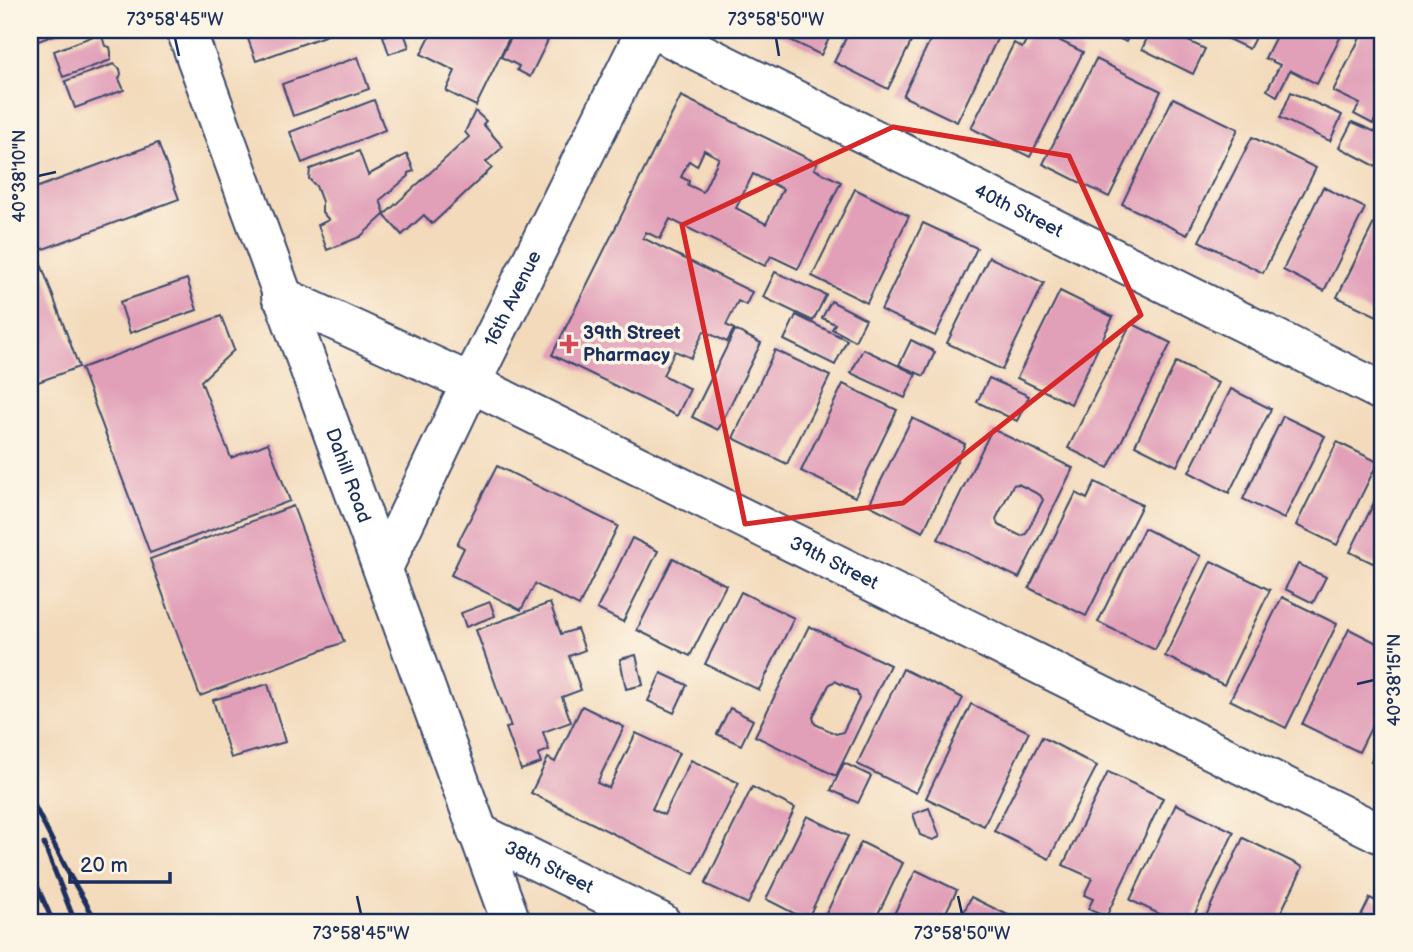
<svg xmlns="http://www.w3.org/2000/svg" width="1413" height="952" viewBox="0 0 1413 952" font-family="'Balsamiq Sans',sans-serif">
<style>
.building{fill:#e19fb8;fill-rule:evenodd}
.lines{fill:none;stroke-linecap:round;stroke-linejoin:round}
.minor-casing{stroke:#3b496c;stroke-width:42}
.minor{stroke:#fff;stroke-width:38}
.rail{stroke:#1b2f5e;stroke-width:5}
.marked{fill:none;stroke:#d62828;stroke-width:5;stroke-linejoin:round}
.ticks{fill:none;stroke:#1b2f5e;stroke-width:2.5}
.poi-dot{fill:#d1495b;stroke:#fcf5e5;stroke-width:2.5}
.labels{text-anchor:middle;dominant-baseline:central;stroke-width:7;stroke-linejoin:round;paint-order:stroke}
.street-label{font-size:19px;fill:#1b2f5e;stroke:#fcf5e5}
.poi-label{font-size:19px;font-weight:bold;fill:#1b2f5e;stroke:#fcf5e5;text-anchor:start}
.neatline{fill:none;stroke:#1b2f5e;stroke-width:2.5}
.ticks-label{font-size:18px;text-anchor:middle;fill:#1b2f5e}
</style>
<rect width="100%" height="100%" fill="#fcf5e5"/>
<filter id="ink" filterUnits="userSpaceOnUse"><feTurbulence type="fractalNoise" baseFrequency=".0143" numOctaves="2"/><feDisplacementMap in="SourceGraphic" scale="14" xChannelSelector="R" yChannelSelector="G"/><feConvolveMatrix kernelMatrix="1 2 1 2 8 2 1 2 1" color-interpolation-filters="sRGB"/></filter>
<filter id="wash" filterUnits="userSpaceOnUse"><feTurbulence type="fractalNoise" baseFrequency=".00686" numOctaves="4" result="noise"/><feDisplacementMap in="SourceGraphic" scale="28" xChannelSelector="R" yChannelSelector="G"/><feGaussianBlur stdDeviation="1.57" result="paint"/><feColorMatrix in="noise" values="0 0 0 0 0 0 0 0 0 0 0 0 0 0 0 0 0 1.4 0 .05"/><feComposite in="paint" operator="in"/></filter>
<g filter="url(#wash)">
<rect width="100%" height="100%" fill="#f3dabb"/>
<g id="blocks">
<!-- building -->
<g class="building">
<path d="M30,30h38l-38,14z"/>
<path d="M254,30h87l-85,31 -9,-25 8,-3z"/>
<path d="M400,30h3l6,17 -20,7 -6,-18z"/>
<path d="M433,30h80l-37,76 -30,-15 9,-20 -34,-17z"/>
<path d="M553,30l-23,47 -13,-7 2,-4 -18,-9 14,-27z"/>
<path d="M770,30h63l-12,25z"/>
<path d="M850,30h67l-29,59 -54,-27z"/>
<path d="M935,30h53l11,5 -42,87 -54,-26z"/>
<path d="M1032,30h6l45,22 -53,105 -59,-29 43,-85 8,5z"/>
<path d="M1102,30h30l-6,12z"/>
<path d="M1151,30h14l40,19 -12,25 -51,-25z"/>
<path d="M1209,30h50l-10,19z"/>
<path d="M1279,30h65l-27,54 -27,-14 -13,26 -10,-6 13,-25 -15,-7z"/>
<path d="M1364,30h19v86l-5,-3 -5,11 -19,-10 6,-10 -27,-13z"/>
<path d="M101,33l4,13 5,1 1,5v8l-48,17 -9,-26z"/>
<path d="M358,57l11,32 -76,27 -11,-32z"/>
<path d="M1096,59l65,32 -52,106 -66,-33z"/>
<path d="M114,64l6,5 1,5 -2,5 5,11 -49,18 -10,-27z"/>
<path d="M1291,92l51,23 -12,26 -50,-23z"/>
<path d="M681,96l136,67 -3,6 27,13 -43,87 -27,-13 -6,10 -95,-47 -10,20 -14,-7 -3,6 109,54 -6,13 -8,-4 -12,24 8,4 -7,13 -23,-11 -13,27 -16,-7 -12,24 27,14 -13,27 -125,-61zM704,150l15,8 -16,34 -15,-7 1,-4 -8,-4 8,-16 8,5zM753,174l30,15 -17,35 -30,-16z"/>
<path d="M1173,98l65,31 -51,106 -65,-31z"/>
<path d="M374,100l11,30 -83,33 -12,-31z"/>
<path d="M475,111l11,10 -3,3 20,23 -17,15 6,6 -60,56 -8,-9 -22,20 -18,-20 85,-78 -4,-5z"/>
<path d="M1352,122l31,13v35l-44,-23z"/>
<path d="M1252,137l64,31 -53,105 -64,-32z"/>
<path d="M158,143l21,56 -141,52 -8,-22v-39z"/>
<path d="M359,151l9,24 39,-21 7,17 -6,2 1,3 -29,24 5,14 -25,23 -33,13 -9,-25 11,-5 -7,-8v-10l-6,-16 -7,-7 1,-10z"/>
<path d="M1323,187l42,21 -41,83 -41,-21z"/>
<path d="M855,189l54,27 -42,87 -55,-27z"/>
<path d="M1378,215l5,2v91l-4,9 -42,-20z"/>
<path d="M923,223l54,25 -42,88 -54,-26z"/>
<path d="M30,234l49,133 -49,18z"/>
<path d="M989,257l55,26 -42,87 -55,-27z"/>
<path d="M775,272l51,23 -13,26 -50,-24z"/>
<path d="M187,279l10,31 -67,23 -10,-31z"/>
<path d="M1060,291l53,26 -42,87 -54,-26z"/>
<path d="M831,301l35,18 -11,22 -23,-12 3,-5 -13,-6z"/>
<path d="M796,315l51,25 -12,25 -51,-25z"/>
<path d="M221,316l13,34 -33,31 30,77 37,-15 22,58 -140,52 -69,-185z"/>
<path d="M1131,323l40,20 -63,125 -40,-20z"/>
<path d="M735,330l26,13 -43,87 -26,-13z"/>
<path d="M911,340l24,12 -11,24 -25,-11z"/>
<path d="M863,349l53,25 -11,24 -54,-25z"/>
<path d="M775,350l55,26 -43,88 -54,-26z"/>
<path d="M1176,362l42,21 -41,83 -42,-21z"/>
<path d="M989,378l40,18 -12,25 -40,-19z"/>
<path d="M843,384l54,26 -42,87 -54,-26z"/>
<path d="M1231,389l40,20 -42,84 -40,-21z"/>
<path d="M1283,416l42,20 -41,83 -41,-20z"/>
<path d="M912,418l53,26 -42,88 -54,-27z"/>
<path d="M992,429l81,39 -54,110 -81,-39zM1018,484l22,11 3,5 -17,34 -5,2 -23,-11 -2,-6 17,-34z"/>
<path d="M1337,442l41,20 -41,83 -41,-20z"/>
<path d="M497,466l121,60 -39,80 -44,-22 -14,26 -70,-35 13,-27 -7,-4z"/>
<path d="M1095,482l47,23 -56,111 -57,-28 47,-95 11,6z"/>
<path d="M1383,484v84l-33,-16z"/>
<path d="M293,506l51,136 -144,54 -50,-137z"/>
<path d="M1144,528l57,28 -46,94 -57,-28z"/>
<path d="M632,538l26,13 -35,71 -26,-13z"/>
<path d="M673,558l53,27 -36,71 -53,-26z"/>
<path d="M1211,561l59,29 -46,95 -59,-29z"/>
<path d="M1298,564l28,13 -13,26 -28,-14z"/>
<path d="M741,592l53,26 -35,72 -54,-26z"/>
<path d="M1282,597l55,27 -51,104 -56,-28z"/>
<path d="M490,602l5,14 -29,11 -5,-14z"/>
<path d="M550,603l11,31 16,-5 8,21 -16,6 12,34 -19,7 9,25 -28,10 6,18 -11,4 3,9 -20,7 -15,-42 5,-1 -35,-97z"/>
<path d="M809,626l81,39 -54,111 -81,-40zM835,681l22,11 2,7 -16,33 -7,2 -21,-10 -2,-7 16,-32z"/>
<path d="M1349,629l34,17v58l-24,48 -57,-28z"/>
<path d="M636,655l7,30 -17,4 -6,-30z"/>
<path d="M903,669l60,29 -47,95 -59,-29z"/>
<path d="M661,673l26,12 -13,28 -26,-12z"/>
<path d="M268,684l17,58 -54,16 -18,-58z"/>
<path d="M971,704l58,28 -45,94 -58,-28z"/>
<path d="M582,706l42,21 -27,56 12,5 27,-55 43,20 -27,56 12,6 27,-55 48,23 -45,91 -163,-81 17,-35 7,4z"/>
<path d="M730,708l23,12 -12,25 -24,-11z"/>
<path d="M1042,737l55,29 -48,93 -55,-28z"/>
<path d="M1383,737v30l-12,-6z"/>
<path d="M844,763l27,13 -13,27 -27,-13z"/>
<path d="M1108,772l55,26 -57,119 -18,-8 5,-10 -9,-4 8,-17 -29,-13z"/>
<path d="M752,787l43,21 -47,96 -43,-20z"/>
<path d="M1176,804l58,28 -43,90h-15l-46,-22z"/>
<path d="M929,808l11,29 -7,3 -13,-5 -7,-21z"/>
<path d="M807,816l41,20 -41,84 -41,-21z"/>
<path d="M1243,838l60,29 -27,55h-73z"/>
<path d="M861,842l42,21 -29,59h-52z"/>
<path d="M916,870l41,20 -16,32h-51z"/>
<path d="M971,897l41,20 -3,5h-50z"/>
<path d="M1370,898l13,7v17h-25z"/>
</g>
</g>
</g>
<g filter="url(#ink)">
<use href="#blocks" fill-opacity="0" stroke="#3b496c" stroke-width="2"/>
<g class="lines">
<defs>
<g id="minor">
<path id="s1" d="M186,30l325,892"/>
<path id="s2" d="M655,30l728,362"/>
<path id="s3" d="M281,296l190,87 912,452"/>
<path id="s4" d="M383,568l88,-185 175,-353"/>
<path id="s5" d="M477,832l184,90"/>
</g>
</defs>
<!-- minor casing -->
<use href="#minor" class="minor-casing"/>
<!-- minor -->
<use href="#minor" class="minor"/>
<!-- rail -->
<g class="rail">
<path d="M30,797l40,79 27,46"/>
<path d="M44,844l31,78"/>
<path d="M30,870l23,52"/>
<path d="M30,919l1,3"/>
</g>
</g>
</g>
<!-- marked area -->
<path class="marked" d="M893,127l176,29 72,159 -238,188 -158,21 -63,-299z"/>
<!-- ticks -->
<path class="ticks" d="M175,38l4,18M776,38l3,18M38,176l18,-4M1357,684l17,-4M357,896l4,18M958,896l4,18"/>
<!-- markers -->
<path class="poi-dot" d="M565.5 333.5h7v7h7v7h-7v7h-7v-7h-7v-7h7z"/>
<g class="labels">
<!-- street labels -->
<g class="street-label">
<text stroke="none"><textPath href="#s2" startOffset="406">40th Street</textPath></text>
<text stroke="none"><textPath href="#s4" startOffset="299">16th Avenue</textPath></text>
<text stroke="none"><textPath href="#s1" startOffset="474">Dahill Road</textPath></text>
<text stroke="none"><textPath href="#s3" startOffset="614">39th Street</textPath></text>
<text stroke="none"><textPath href="#s5" startOffset="80">38th Street</textPath></text>
</g>
<!-- poi labels -->
<g class="poi-label">
<text x="583" y="333">39th Street<tspan x="583" dy="22">Pharmacy</tspan></text>
</g>
</g>
<!-- margin -->
<rect width="1413" height="952" fill="none" stroke="#fcf5e5" stroke-width="77"/>
<!-- scale -->
<path d="M70 872v10h100v-10" fill="none" stroke="#1b2f5e" stroke-width="3.5"/>
<text x="80" y="872" font-size="21" fill="#1b2f5e" stroke="#fcf5e5" stroke-width="5" paint-order="stroke">20 m</text>
<rect x="38" y="38" width="1336" height="876" class="neatline"/>
<g class="ticks-label">
<text x="175" y="25">73°58'45"W</text>
<text x="776" y="25">73°58'50"W</text>
<text transform="translate(19 176) rotate(-90)" y="6">40°38'10"N</text>
<text transform="translate(1394 680) rotate(-90)" y="6">40°38'15"N</text>
<text x="361" y="939">73°58'45"W</text>
<text x="962" y="939">73°58'50"W</text>
</g>
</svg>
